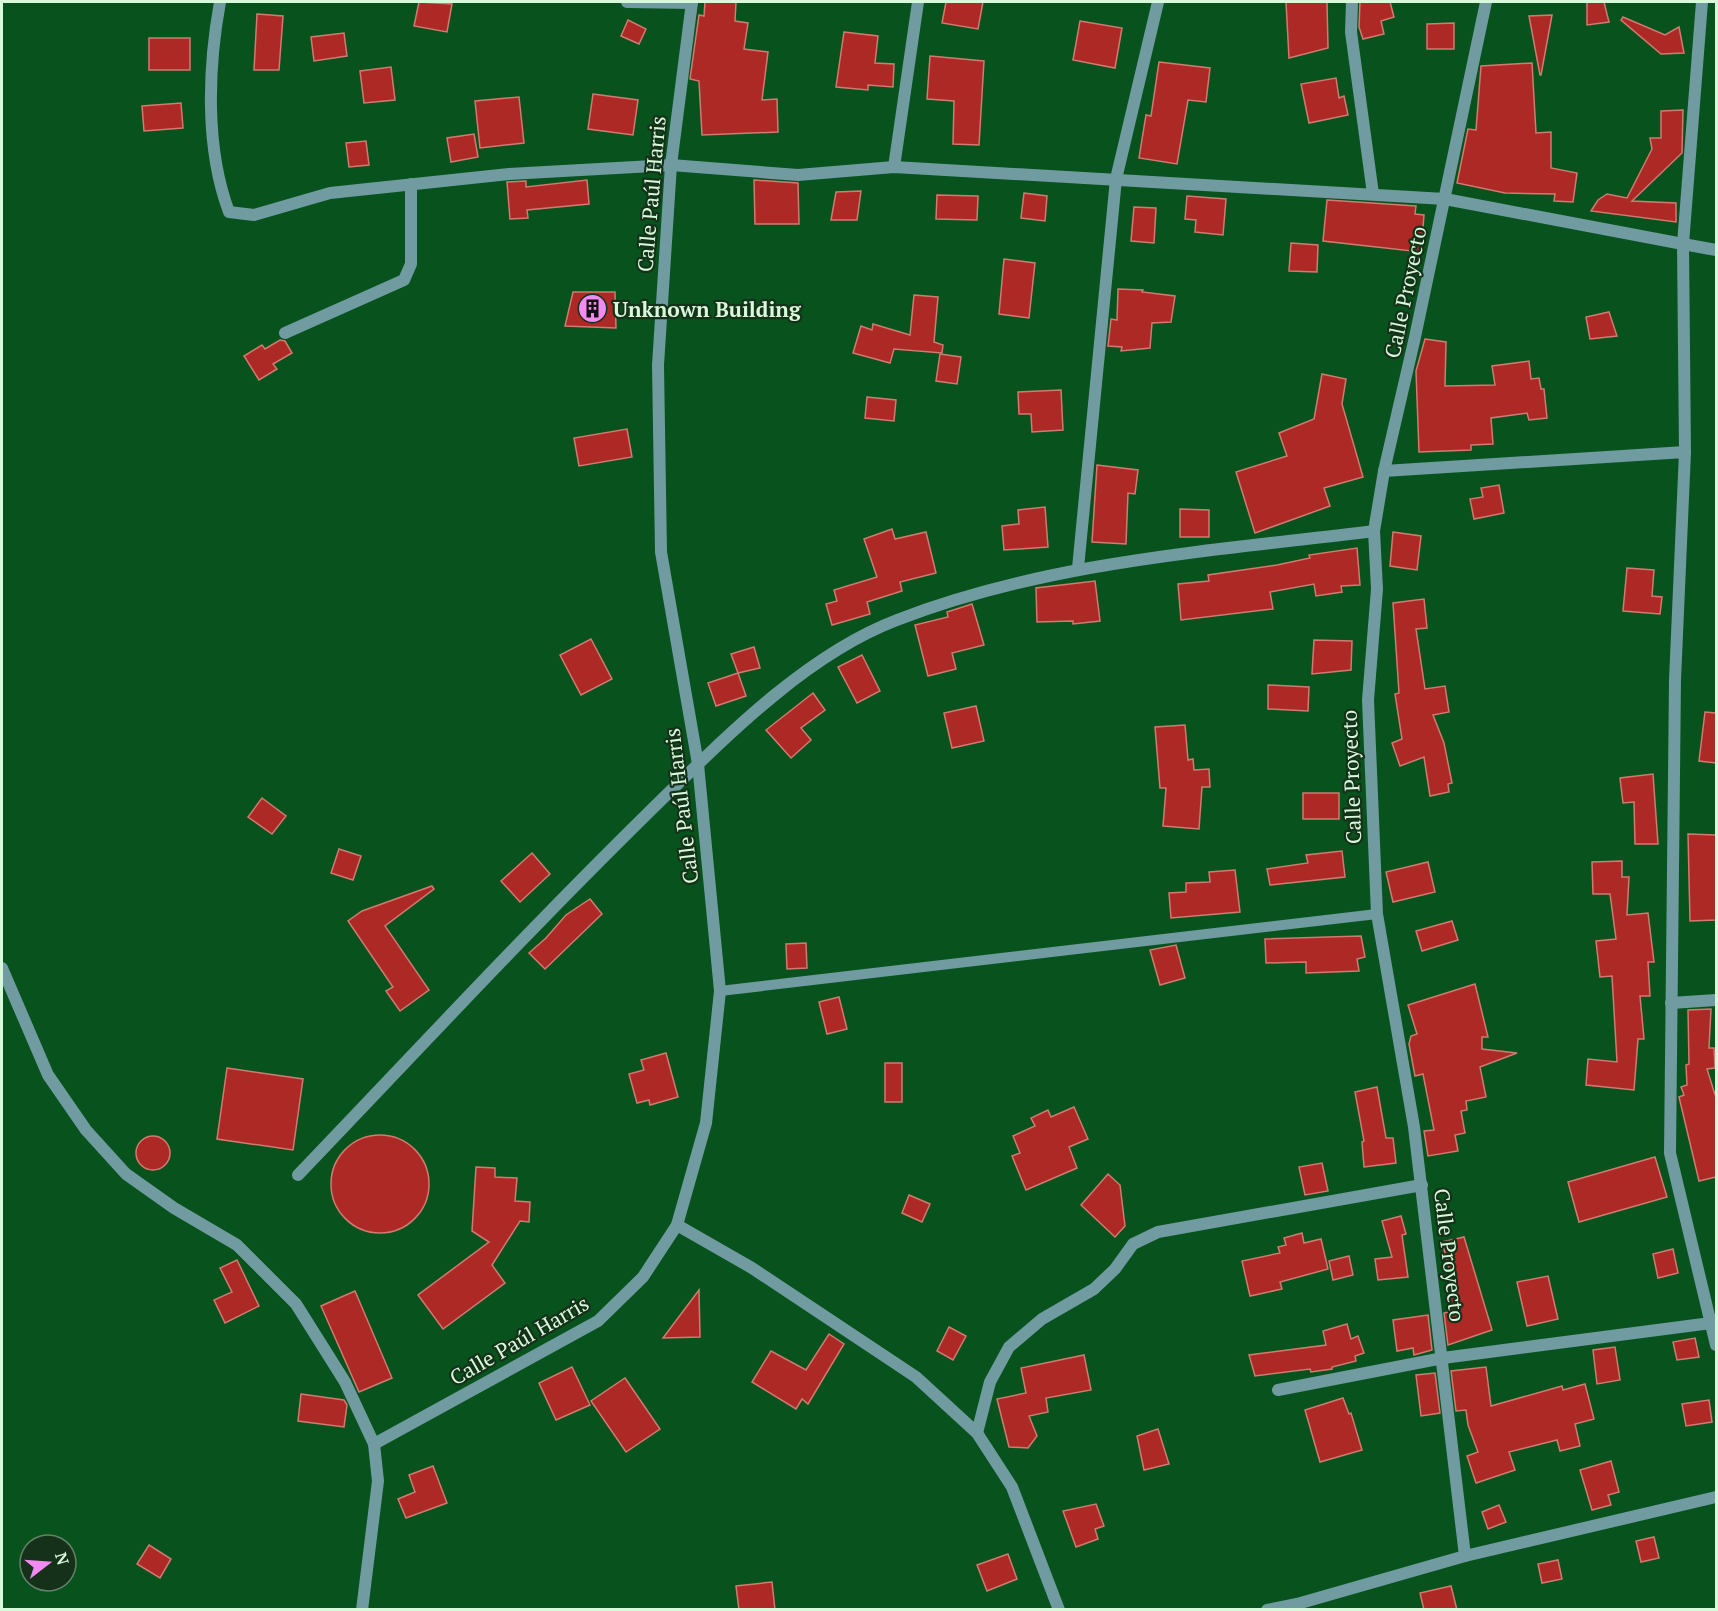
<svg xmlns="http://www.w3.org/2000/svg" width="1718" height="1611" viewBox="0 0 1718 1611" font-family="'PT Serif',serif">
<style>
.building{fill:#ad2925;stroke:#d07b71;stroke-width:1.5}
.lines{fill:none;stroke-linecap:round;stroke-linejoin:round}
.service{stroke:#6f9ba1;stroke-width:10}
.minor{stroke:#6f9ba1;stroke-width:12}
.labels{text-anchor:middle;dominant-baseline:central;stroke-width:4.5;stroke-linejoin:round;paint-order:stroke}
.street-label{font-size:21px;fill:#d8f9da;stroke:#16311a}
.poi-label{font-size:21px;font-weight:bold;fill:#d8f9da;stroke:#16311a;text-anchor:start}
</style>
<rect width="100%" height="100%" fill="#08521d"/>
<!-- building -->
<g class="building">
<path d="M419,2l33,2 -5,28 -33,-6z"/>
<path d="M705,2h31l-1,19 13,2 -4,26 24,3 -6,48 15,-1 1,33 -76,3 -3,-54 -9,-2 9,-64 5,1z"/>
<path d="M946,2h37l-5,27 -36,-6z"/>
<path d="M1286,2h41l1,46 -39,10z"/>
<path d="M1360,2h30l4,15 -13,4 3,13 -21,5 -4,-12z"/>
<path d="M1587,2h17l5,20 -22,3z"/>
<path d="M257,14l26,2 -4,54h-25z"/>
<path d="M1552,15l-11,60h-1l-11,-59z"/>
<path d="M1623,17l42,18 14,-8 5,26 -23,1 -40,-34z"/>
<path d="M628,20l18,9 -7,15 -18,-8z"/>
<path d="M1080,21l42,7 -7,40 -42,-8z"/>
<path d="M1454,23v26h-27v-25z"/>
<path d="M844,32l34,4 -3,27 19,1 -1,23 -25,-2v5l-32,-3z"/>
<path d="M344,33l3,23 -33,5 -3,-24z"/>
<rect x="149" y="38" width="41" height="32"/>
<path d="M930,56l54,5 -5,84 -26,-1 1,-43 -27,-2z"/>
<path d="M1159,62l51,6 -4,34 -18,-2 -11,64 -38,-6 7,-43 5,1z"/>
<path d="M1532,63l4,70 15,-1v36l26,5 -4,29 -19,-1 1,-7 -50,-1 -48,-10 11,-54 8,1 5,-64z"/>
<path d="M391,67l4,33 -31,3 -4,-32z"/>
<path d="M1336,78l3,20 5,-2 4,19 -39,8 -8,-39z"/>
<path d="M593,94l45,6 -5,35 -45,-6z"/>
<path d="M519,97l5,46 -44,5 -5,-47z"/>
<path d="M181,103l2,25 -39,3 -2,-25z"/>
<path d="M1683,110l-1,43 -50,48 44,2v19l-85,-11 7,-11 9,-6 20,4 25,-49 -2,-11h11v-27z"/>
<path d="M474,134l4,23 -27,5 -4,-24z"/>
<path d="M366,141l3,24 -20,2 -3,-24z"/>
<path d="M587,180l2,24 -62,6 1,8 -18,1 -3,-37 19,-1v6z"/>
<path d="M754,180l44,3 1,41h-44z"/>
<path d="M861,191l-4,29h-26l5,-28z"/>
<path d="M1024,193l23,3 -2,25 -24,-3z"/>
<path d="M937,195l41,1 -1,24 -41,-1z"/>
<path d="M1187,196l39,3 -3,36 -28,-3 1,-12 -11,-1z"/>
<path d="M1327,200l89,6 -1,8 9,1 -3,37 -98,-11z"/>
<path d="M1134,207l22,1 -2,35 -23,-2z"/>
<path d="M1291,243l27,2 -1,27 -28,-1z"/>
<path d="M1004,259l31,4 -6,55 -30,-4z"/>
<path d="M1118,289l25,1 -1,2 33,4 -4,26 -19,1 -2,25 -29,3 1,-4 -14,-1 3,-27 6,1z"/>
<path d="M573,292h42l1,36 -51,-2z"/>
<path d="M914,295l24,2 -4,45 9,3 -1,8 -48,-4 -4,14 -37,-10 8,-27 11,4 1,-6 37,11z"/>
<path d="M1609,312l8,24 -27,3 -4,-22z"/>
<path d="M1425,339l21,3 -1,44 50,-1 -3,-19 37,-5 2,18 8,-1 2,11h3l3,29 -18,2 -2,-7 -36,5 2,26 -22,1v5l-52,2 -3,-81z"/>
<path d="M280,340l5,1 7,12 -19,11 4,5 -18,11 -15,-24 18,-11 3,4z"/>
<path d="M940,354l21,3 -4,27 -21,-3z"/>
<path d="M1322,374l24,5 -4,25 21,73 -39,11 6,18 -75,27 -19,-61 51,-16 -8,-23 35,-14z"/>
<path d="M1061,390l2,40 -31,2 -1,-18h-12l-1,-22z"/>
<path d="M867,397l29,3 -2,21 -29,-3z"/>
<path d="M627,429l5,28 -53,9 -5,-28z"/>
<path d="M1097,465l41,5 -3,24 -7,-1 -2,51 -34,-2z"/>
<path d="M1499,485l5,28 -30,6 -4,-20 13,-2 -2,-9z"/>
<path d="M1045,507l3,40 -44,3 -2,-24 17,-2 -1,-14z"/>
<path d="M1180,509l29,1v27h-29z"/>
<path d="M892,529l3,10 31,-7 10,41 -36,9 2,9 -35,11 3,12 -38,11 -6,-21 11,-3 -3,-11 43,-13 -13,-38z"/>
<path d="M1393,532l28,4 -4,34 -27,-4z"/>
<path d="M1357,548l3,37 -19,1 1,6 -26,4 -2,-12 -44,8 3,17 -92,11 -3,-36 31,-3 -1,-6 69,-10 33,-7 -1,-3z"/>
<path d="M1627,568l27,2 -2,26 10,1 -2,17 -37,-3z"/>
<path d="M1095,581l5,40 -27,3v-3l-36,1 -1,-34z"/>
<path d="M1424,599l3,29 -11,1 9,60 20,-3 4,26 -16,3 11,28 8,40 -4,1 1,8 -19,4 -6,-39 -24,9 -8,-23 10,-4 -7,-45 4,-1 -6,-90z"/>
<path d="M972,604l12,41 -32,8 4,16 -28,7 -13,-51 33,-8 -1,-5z"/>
<path d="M591,639l21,40 -31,16 -21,-40z"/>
<path d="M1314,640l38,1 -1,29 -39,4z"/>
<path d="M754,647l6,21 -22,5 -7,-19z"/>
<path d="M862,655l18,36 -23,12 -19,-36z"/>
<path d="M738,673l8,23 -30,10 -8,-23z"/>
<path d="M1268,685l41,2 -1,24 -40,-2z"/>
<path d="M813,693l12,17 -24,18 10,12 -20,18 -25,-28z"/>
<path d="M976,706l8,35 -32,7 -8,-35z"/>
<path d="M1705,712l11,1v50l-17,-2z"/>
<path d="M1185,725l3,35 5,-1 1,11 15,-1 1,18h-8l-3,42 -36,-3 3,-38h-6l-5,-61z"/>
<path d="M1653,774l5,70h-23l-1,-42 -11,1 -3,-25z"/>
<rect x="1303" y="793" width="36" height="26"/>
<path d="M262,798l24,18 -14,18 -24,-17z"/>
<path d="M1688,834l28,1v85l-26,1z"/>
<path d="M339,849l22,7 -8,24 -22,-7z"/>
<path d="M1342,851l3,26 -75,8 -3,-16 41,-6 -2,-8z"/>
<path d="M532,853l18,21 -30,28 -19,-21z"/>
<path d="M1622,861v16h7l-2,38 21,-2 6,49h-6l2,34h-10l4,43h-6l-4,51 -48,-5 2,-26 29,3 -5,-86 -12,1 -4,-36 20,-2 -6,-45h-17l-1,-32z"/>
<path d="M1428,862l7,30 -42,10 -7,-30z"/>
<path d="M1235,870l5,42 -69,6 -2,-25 17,-1v-9l24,-1 -1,-10z"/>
<path d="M432,886l2,3 -49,37 44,64 -29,21 -14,-20 7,-4 -45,-66 14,-10z"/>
<path d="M590,899l12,15 -57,55 -16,-16 17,-15 20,-23z"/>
<path d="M1452,921l6,19 -36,11 -6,-20z"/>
<path d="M1361,936l4,21 -8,2 2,12 -53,2v-11l-40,1 -1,-24z"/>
<path d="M806,943l1,25 -20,1 -1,-25z"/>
<path d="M1176,945l9,33 -25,7 -10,-35z"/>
<path d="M1475,984l13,53h-6v12l35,4 -37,14 6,30 -20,4 1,9 -6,1 4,22 -10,2 3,16 -30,5 -4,-25 10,-1 -11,-56 -8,2 -6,-32 2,-8 6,-2 -9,-29z"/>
<path d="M839,997l8,32 -20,5 -8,-32z"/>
<path d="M1711,1009l-2,39h5l1,20 -8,1 9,29v79l-17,4 -20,-84 5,-2 -3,-8 6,-2 -1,-20 3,-1 -1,-54z"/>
<path d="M666,1053l12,44 -28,8 -1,-5 -12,3 -8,-29 15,-4 -3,-10z"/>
<rect x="885" y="1063" width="17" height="39"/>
<path d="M227,1068l76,11 -10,71 -76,-11z"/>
<path d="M1377,1087l9,51h7l3,25 -32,4 -2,-25 2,-1 -9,-49z"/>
<path d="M1074,1107l14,32 -19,8 8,21 -51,22 -14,-34 8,-3 -7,-17 22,-10 -4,-8 17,-8 3,7z"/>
<circle cx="380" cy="1184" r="49"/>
<circle cx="153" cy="1153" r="17"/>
<path d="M1655,1157l12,40 -88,25 -11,-40z"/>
<path d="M1322,1163l6,28 -23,4 -6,-28z"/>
<path d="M476,1167l19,1v9l22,1 -2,23 15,1 -1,20 -9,-1 -28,44 13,18 -62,46 -25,-34 71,-53 -17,-11z"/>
<path d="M1108,1174l12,11 5,41 -10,11 -34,-32z"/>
<path d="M909,1195l21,9 -8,18 -20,-9z"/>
<path d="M1401,1216l5,18 -4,1 6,42 -30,3 -3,-21 17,-2 -10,-36z"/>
<path d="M1302,1233l2,10 17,-4 7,30 -48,13 2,7 -32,7 -8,-35 38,-8 -2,-6 8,-2 -2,-7z"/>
<path d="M1464,1237l28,93 -44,15 -4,-32 8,-2 -5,-14 9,-3 -14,-52z"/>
<path d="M1673,1249l5,24 -20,5 -5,-24z"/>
<path d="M1349,1256l4,19 -20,5 -4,-19z"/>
<path d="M237,1260l22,46 -34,17 -11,-23 18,-8 -12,-24z"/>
<path d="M1548,1276l10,43 -31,7 -10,-44z"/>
<path d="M699,1290l1,47 -37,1z"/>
<path d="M355,1291l37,87 -33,14 -38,-86z"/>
<path d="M1428,1315l4,35 -18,5 -1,-7 -16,3 -4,-31z"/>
<path d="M1347,1324l4,15 7,-3 6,17 -9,3 1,5 -24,6v2l-21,3 -1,-3 -55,7 -6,-21 77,-10 -3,-14z"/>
<path d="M949,1327l17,9 -13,24 -16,-9z"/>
<path d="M829,1334l15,10 -36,60 -6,-5 -6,10 -44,-27 19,-31 35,19z"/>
<path d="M1695,1338l4,19 -22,3 -4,-18z"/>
<path d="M1615,1347l5,33 -23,4 -4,-34z"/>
<path d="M1084,1355l7,35 -45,8 2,14 -19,4 8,20 -9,12 -19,-1 -12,-48 29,-6 -5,-25z"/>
<path d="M572,1367l18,38 -34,15 -17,-37z"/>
<path d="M1486,1367l5,39 71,-20 1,4 22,-6 9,35 -19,5 5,22 -20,5 -3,-11 -48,12 6,18 -39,13 -9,-27 11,-4 -10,-27 -2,-15 -10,1 -5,-40z"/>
<path d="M1435,1373l5,40 -19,3 -5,-41z"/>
<path d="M625,1378l35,51 -34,23 -35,-51z"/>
<path d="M301,1394l43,6 3,5 -3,22 -46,-6z"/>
<path d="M1343,1398l6,16 2,-1 11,37 -42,12 -15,-52z"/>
<path d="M1709,1400l3,22 -26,4 -4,-22z"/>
<path d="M1158,1429l11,35 -25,6 -7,-34z"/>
<path d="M1611,1461l8,31 -11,3 3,10 -19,5 -12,-40z"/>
<path d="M433,1466l14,37 -41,15 -8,-19 17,-7 -6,-17z"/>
<path d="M1096,1504l8,22 -9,3 3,10 -22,8 -13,-36z"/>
<path d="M1499,1505l7,17 -18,7 -6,-17z"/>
<path d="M1654,1537l5,21 -18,4 -5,-21z"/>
<path d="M149,1545l22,14 -11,19 -23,-14z"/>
<path d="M1008,1554l9,25 -30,12 -10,-26z"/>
<path d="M1558,1560l4,19 -20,4 -4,-19z"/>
<path d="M772,1582l3,28h-36l-3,-24z"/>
<path d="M1451,1586l6,24h-33l-4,-17z"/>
</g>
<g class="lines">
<!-- service -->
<path class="service" d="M720,991l657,-77"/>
<!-- minor -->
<g class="minor">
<path d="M220,2c-12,66 -15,146 9,210l25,3 76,-22 179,-19 162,-9 127,10 96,-8 551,32 238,45 2,208 -10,228 -5,473 46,192"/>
<path d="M627,2l65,1"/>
<path d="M1352,2l-1,30 22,162"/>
<path d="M1702,2l-19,242 33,6"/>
<path d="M894,167l24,-165"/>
<path d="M285,333l119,-53 7,-16v-80"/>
<path d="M1384,471l301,-19"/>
<path d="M1078,568l38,-389 42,-177"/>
<path d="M2,968l46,107 38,55 40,44 48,34 63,37 59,59 49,78 29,62 4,37 -16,129"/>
<path d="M1671,1003l45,-3"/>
<path d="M298,1175c115,-120 228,-242 347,-359 72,-70 157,-160 252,-196 152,-59 317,-69 477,-89"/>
<path d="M677,1225l75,43 164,109 61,56 35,54 47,123"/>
<path d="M1278,1390l165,-32 268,-35"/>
<path d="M977,1433l13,-51 19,-35 33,-28 52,-30 21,-20 18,-25 25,-12 264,-47"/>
<path d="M374,1444l224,-123 45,-44 34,-52 29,-102 14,-132 -22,-227 -37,-212 -3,-187 13,-200 21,-163"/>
<path d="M1465,1556l-51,-429 -37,-213 -9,-214 9,-111 -3,-58 10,-60 31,-134 71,-335"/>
<path d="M1267,1610l30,-6 168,-48 251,-59"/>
</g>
</g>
<!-- icons -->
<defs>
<symbol id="building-disc" viewBox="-11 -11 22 22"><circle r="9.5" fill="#f38af2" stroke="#16311a"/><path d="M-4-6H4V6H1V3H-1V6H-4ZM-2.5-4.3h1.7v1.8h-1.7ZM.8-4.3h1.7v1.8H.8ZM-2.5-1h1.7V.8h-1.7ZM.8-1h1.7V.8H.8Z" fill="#111"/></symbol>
</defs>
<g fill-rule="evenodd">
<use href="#building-disc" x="576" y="292" width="33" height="33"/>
</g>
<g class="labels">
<!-- street labels -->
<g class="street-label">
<text transform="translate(651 194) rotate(-85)">Calle Paúl Harris</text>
<text transform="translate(1405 292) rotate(-78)">Calle Proyecto</text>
<text transform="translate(1351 777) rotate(-92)">Calle Proyecto</text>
<text transform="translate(681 806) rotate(-97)">Calle Paúl Harris</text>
<text transform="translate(1450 1255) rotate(83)">Calle Proyecto</text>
<text transform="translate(519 1340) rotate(-30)">Calle Paúl Harris</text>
</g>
<!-- poi labels -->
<g class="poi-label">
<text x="613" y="309">Unknown Building</text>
</g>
</g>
<!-- border -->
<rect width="1718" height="1611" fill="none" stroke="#d8f9da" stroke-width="6"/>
<!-- north arrow -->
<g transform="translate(48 1563) rotate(73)"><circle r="28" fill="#16311a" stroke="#648167" stroke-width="1.5"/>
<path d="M0-4.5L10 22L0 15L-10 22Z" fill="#f38af2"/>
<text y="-9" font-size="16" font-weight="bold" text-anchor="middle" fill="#d8f9da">N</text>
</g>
</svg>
